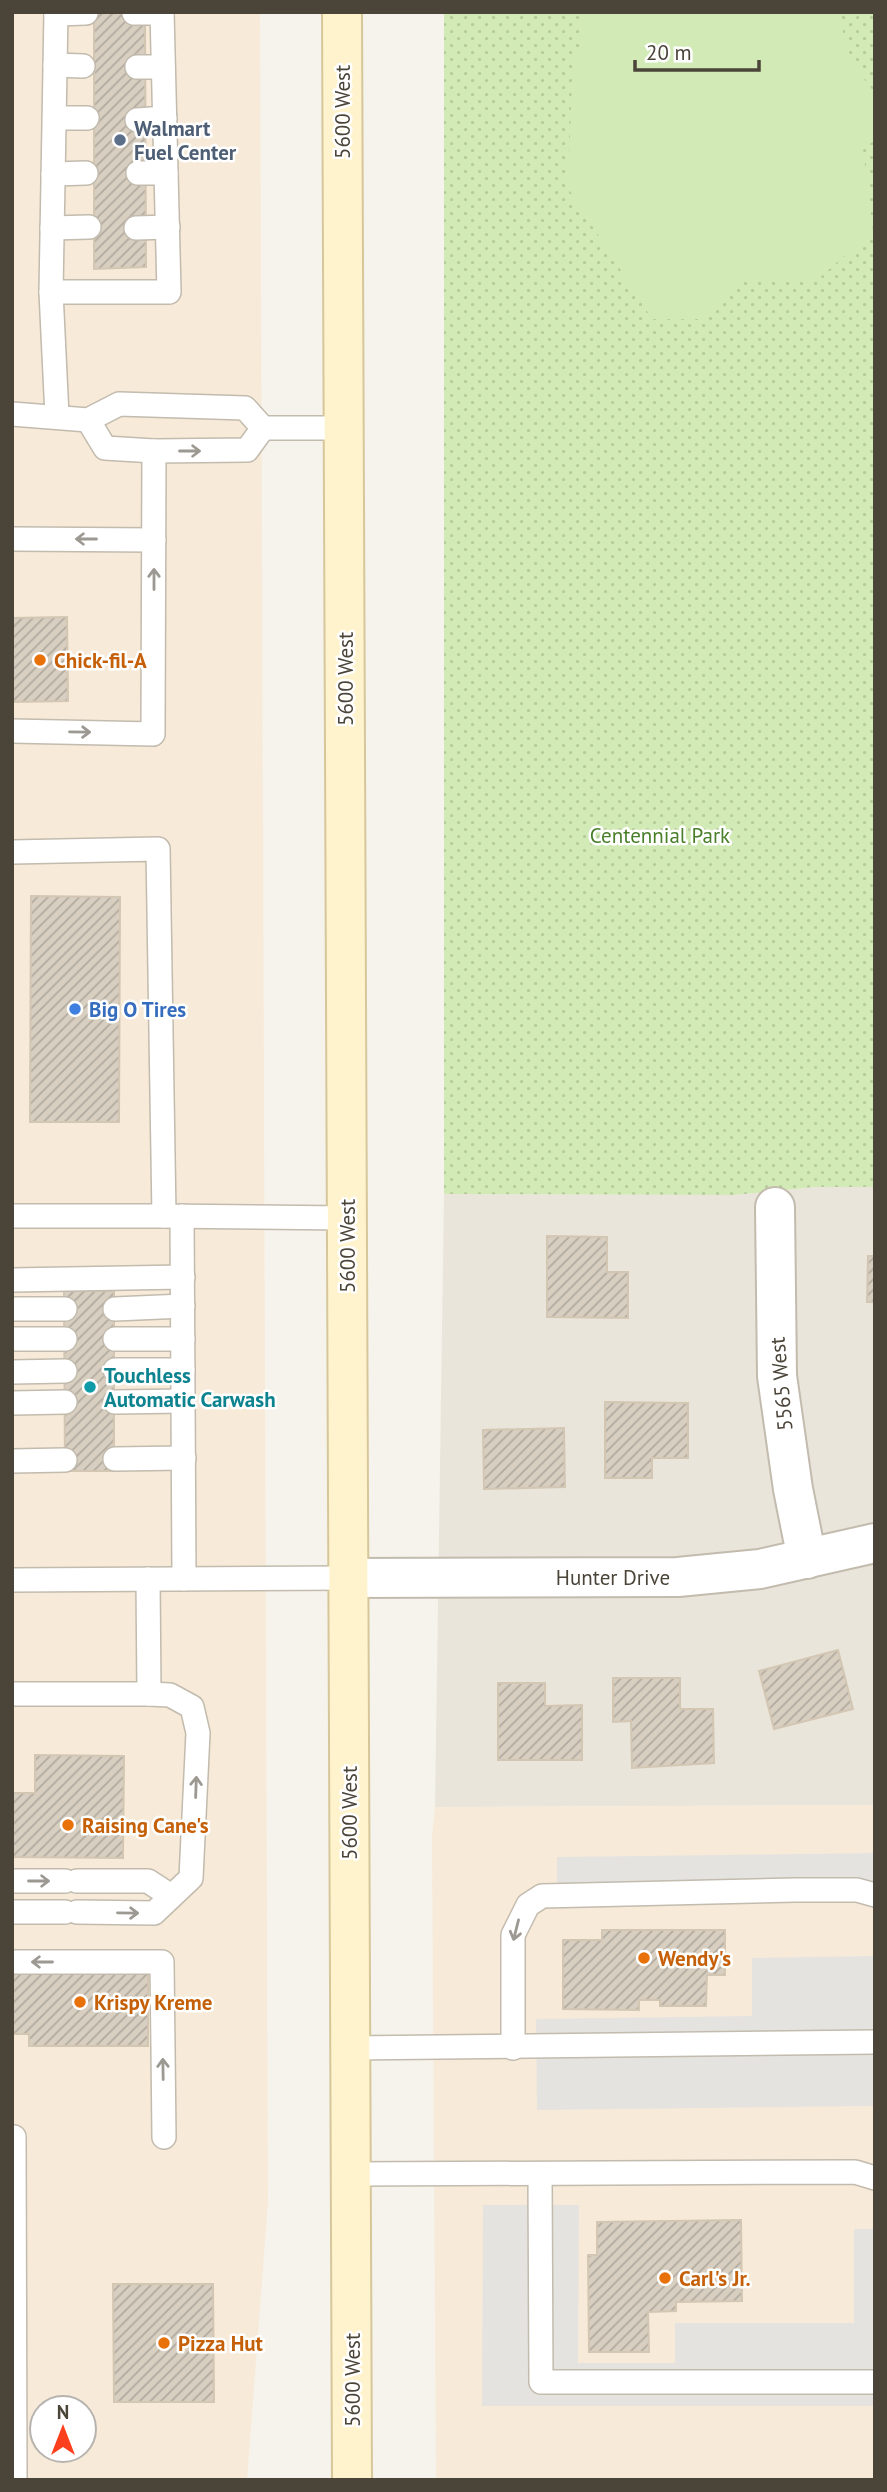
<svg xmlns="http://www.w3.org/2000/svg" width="887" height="2492" viewBox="0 0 887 2492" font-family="'PT Sans',sans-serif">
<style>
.residential{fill:#eae5da}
.commercial{fill:#f7ead8;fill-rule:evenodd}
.grass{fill:url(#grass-dots)}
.garden{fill:#d2eab5}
.parking{fill:#e5e3e0}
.building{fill:url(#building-hatch);stroke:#d3c7b4;stroke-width:2}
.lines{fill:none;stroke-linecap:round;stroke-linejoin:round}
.service-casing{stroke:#c2bbae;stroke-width:26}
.minor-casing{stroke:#c2bbae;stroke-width:42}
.secondary-casing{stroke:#d6c79b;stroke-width:42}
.service{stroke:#fff;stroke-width:23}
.minor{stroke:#fff;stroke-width:38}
.secondary{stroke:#fff3cd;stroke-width:38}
.oneway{stroke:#9c9892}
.service-dot{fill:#5c6f8a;stroke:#fff;stroke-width:2.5}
.food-dot{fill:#e8710a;stroke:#fff;stroke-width:2.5}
.shop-dot{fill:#3f7fe0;stroke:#fff;stroke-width:2.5}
.culture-dot{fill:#0f9aa8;stroke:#fff;stroke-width:2.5}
.labels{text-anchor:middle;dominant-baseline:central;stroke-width:5;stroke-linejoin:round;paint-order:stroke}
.street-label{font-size:21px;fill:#4b4439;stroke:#fff}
.service-label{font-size:21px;font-weight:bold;fill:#4e5e75;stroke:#fff;text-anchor:start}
.food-label{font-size:21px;font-weight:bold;fill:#c56008;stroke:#fff;text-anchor:start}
.park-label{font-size:21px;fill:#4a7f2a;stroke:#fff}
.shop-label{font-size:21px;font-weight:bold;fill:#366cbe;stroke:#fff;text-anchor:start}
.culture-label{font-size:21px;font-weight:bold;fill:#0d838f;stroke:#fff;text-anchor:start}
</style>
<defs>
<pattern id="grass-dots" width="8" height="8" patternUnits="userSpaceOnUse" patternTransform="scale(1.75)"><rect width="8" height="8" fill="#d2eab5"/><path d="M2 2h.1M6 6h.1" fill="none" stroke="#b6ca9c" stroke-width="1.8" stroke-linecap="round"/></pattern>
<pattern id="building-hatch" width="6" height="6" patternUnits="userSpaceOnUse" patternTransform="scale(1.75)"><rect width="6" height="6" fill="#d8cfc1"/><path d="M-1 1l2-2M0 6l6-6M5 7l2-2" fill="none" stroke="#b1aa9e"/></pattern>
</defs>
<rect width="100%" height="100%" fill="#f6f3ec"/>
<!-- residential -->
<path class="residential" d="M815,1187h60v618l-440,2 9,-613 290,1z"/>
<!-- commercial -->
<g class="commercial">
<path d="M12,12h248l8,2190 -21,278h-235zM42,2408h42v42h-42z"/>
<path d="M875,1805v675h-439l-4,-645 3,-28z"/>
</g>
<!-- grass -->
<path class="grass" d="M444,12h431v1175h-60l-81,8 -290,-1z"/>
<!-- garden -->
<path class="garden" d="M583,12h254l16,53 22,28v47l-12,9 10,82 -56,49 -70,-1 -40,40h-55l-84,-131 5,-132 10,-13z"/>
<!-- parking -->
<g class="parking">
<path d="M875,1853v45l-318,4v-45z"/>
<path d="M875,1956v150l-338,4 -1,-91 216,-3v-58z"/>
<path d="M483,2205h96l-1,158h97v-40h179v-94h21v177h-393z"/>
</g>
<!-- building -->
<g class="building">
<path d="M94,12h51l1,255 -52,2z"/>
<path d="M67,617l1,84 -56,1v-84z"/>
<path d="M31,896l89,1 -1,225h-89z"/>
<path d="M547,1236l60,1v35h21v46l-81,-1z"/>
<path d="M868,1256h7v46h-8z"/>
<path d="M64,1291h50v180h-49z"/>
<path d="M605,1402l83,1v55h-36v20h-47z"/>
<path d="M564,1428l1,59 -81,2 -1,-59z"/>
<path d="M838,1650l15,59 -79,20 -15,-58z"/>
<path d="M613,1678h67v31h33l1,54 -82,5 -1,-47 -18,1z"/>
<path d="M498,1683h47v23l37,-1v55h-84z"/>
<path d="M35,1755l89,1 -1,102 -111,-1v-64h23z"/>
<path d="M602,1930h123v45h-18l-1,31h-46v-6h-21v10l-76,-1v-69h39z"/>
<path d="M12,1969h136v77h-119v-12h-17z"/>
<path d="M741,2220l1,81 -66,1v9l-28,1 1,40h-60l-1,-97h9v-33z"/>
<path d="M113,2284h100l1,118h-100z"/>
</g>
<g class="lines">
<defs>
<g id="service">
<path d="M134,13h28"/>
<path d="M56,14l30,-1"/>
<path d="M55,65l28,1"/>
<path d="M137,67h26"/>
<path d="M55,118h32"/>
<path d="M137,120l28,-2"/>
<path d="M138,173h28"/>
<path d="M53,174l33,-1"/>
<path d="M52,228l37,-1"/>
<path d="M136,228l32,-1"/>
<path d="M51,292l5,-280"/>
<path d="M12,414l76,6 31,-16 126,4 18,20h81"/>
<path d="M57,416l-6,-124h118l-7,-280"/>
<path d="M88,420l17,28 49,3 93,-1 16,-22"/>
<path d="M12,539l142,1"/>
<path d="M12,731l141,3 1,-283"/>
<path d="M12,852l146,-3 6,367 183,2"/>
<path d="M12,1216h152"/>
<path d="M182,1216l2,363"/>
<path d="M12,1280l171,-3"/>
<path d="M12,1309h53"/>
<path d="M115,1309l68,-3"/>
<path d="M12,1339h53"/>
<path d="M115,1339h68"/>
<path d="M115,1370h68"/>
<path d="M12,1372l53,-1"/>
<path d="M115,1402l68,-1"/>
<path d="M12,1403l53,-1"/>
<path d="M115,1459l69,-1"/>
<path d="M12,1461l53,-1"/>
<path d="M12,1580l336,-2"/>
<path d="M12,1694h137l-1,-115"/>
<path d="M12,1881h53"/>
<path d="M77,1881h71l23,15"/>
<path d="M12,1912h53"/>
<path d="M77,1912l77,1 37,-35 7,-145 -6,-26 -22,-12 -21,-1"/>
<path d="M12,1962h150l2,175"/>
<path d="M350,2048l525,-6"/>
<path d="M513,2048v-113l15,-30 14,-9 253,-6h62l18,5"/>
<path d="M14,2137l1,343"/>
<path d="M351,2174l504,-2 20,6"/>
<path d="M540,2174l1,208h334"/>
</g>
<g id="minor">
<path d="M775,1207l2,169 16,113 14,70"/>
<path d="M348,1578l330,-1 82,-8 115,-26"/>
</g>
<path id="secondary" d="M342,12l10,2468"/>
</defs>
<!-- service casing -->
<use href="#service" class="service-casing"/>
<!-- minor casing -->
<use href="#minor" class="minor-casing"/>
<!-- secondary casing -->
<use href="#secondary" class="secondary-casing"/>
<!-- service -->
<use href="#service" class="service"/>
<!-- minor -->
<use href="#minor" class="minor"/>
<!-- secondary -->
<use href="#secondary" class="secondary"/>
</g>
<!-- one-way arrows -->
<defs><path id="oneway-shaft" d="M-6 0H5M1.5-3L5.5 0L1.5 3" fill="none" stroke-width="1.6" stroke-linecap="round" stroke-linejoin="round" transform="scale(1.75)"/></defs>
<g class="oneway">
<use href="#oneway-shaft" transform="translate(190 451)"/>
<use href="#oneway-shaft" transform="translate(86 539) rotate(-180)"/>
<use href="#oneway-shaft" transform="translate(154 579) rotate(-90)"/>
<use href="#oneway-shaft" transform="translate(80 732) rotate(1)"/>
<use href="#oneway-shaft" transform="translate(196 1787) rotate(-88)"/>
<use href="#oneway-shaft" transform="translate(39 1881)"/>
<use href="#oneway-shaft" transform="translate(128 1913) rotate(1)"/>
<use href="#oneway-shaft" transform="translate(516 1930) rotate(104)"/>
<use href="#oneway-shaft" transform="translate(42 1962) rotate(180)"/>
<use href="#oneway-shaft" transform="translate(163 2069) rotate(-91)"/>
</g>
<!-- markers -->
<circle class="service-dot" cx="120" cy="140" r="7"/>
<g class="food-dot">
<circle cx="40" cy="660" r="7"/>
<circle cx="68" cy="1825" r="7"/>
<circle cx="644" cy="1958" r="7"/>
<circle cx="80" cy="2002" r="7"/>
<circle cx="665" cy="2278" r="7"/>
<circle cx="164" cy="2343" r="7"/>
</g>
<circle class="shop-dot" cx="75" cy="1009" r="7"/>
<circle class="culture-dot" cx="90" cy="1387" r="7"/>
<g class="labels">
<!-- street labels -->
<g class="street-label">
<text transform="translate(342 112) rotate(-90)">5600 West</text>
<text transform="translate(345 679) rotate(-90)">5600 West</text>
<text transform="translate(347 1246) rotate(-90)">5600 West</text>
<text transform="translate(781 1384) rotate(-95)">5565 West</text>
<text x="613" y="1577">Hunter Drive</text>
<text transform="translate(349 1813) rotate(-90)">5600 West</text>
<text transform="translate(352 2380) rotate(-90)">5600 West</text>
</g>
<!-- service labels -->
<g class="service-label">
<text x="134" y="128">Walmart<tspan x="134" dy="24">Fuel Center</tspan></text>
</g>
<!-- food labels -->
<g class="food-label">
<text x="54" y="660">Chick-fil-A</text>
<text x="82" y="1825">Raising Cane's</text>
<text x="658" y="1958">Wendy's</text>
<text x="94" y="2002">Krispy Kreme</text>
<text x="679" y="2278">Carl's Jr.</text>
<text x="178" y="2343">Pizza Hut</text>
</g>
<!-- park labels -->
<g class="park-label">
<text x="660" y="835">Centennial Park</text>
</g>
<!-- shop labels -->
<g class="shop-label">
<text x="89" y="1009">Big O Tires</text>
</g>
<!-- culture labels -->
<g class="culture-label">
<text x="104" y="1375">Touchless<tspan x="104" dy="24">Automatic Carwash</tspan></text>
</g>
</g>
<!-- border -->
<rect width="887" height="2492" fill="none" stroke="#4b4439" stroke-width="28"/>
<!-- north arrow -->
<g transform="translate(63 2429)"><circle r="33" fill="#ffffff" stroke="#b7b4b0" stroke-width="2"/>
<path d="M0-5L12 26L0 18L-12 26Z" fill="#fc3f1d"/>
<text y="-10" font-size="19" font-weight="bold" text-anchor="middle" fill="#4b4439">N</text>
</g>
<!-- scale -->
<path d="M635 60v10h124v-10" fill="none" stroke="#4b4439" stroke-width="3.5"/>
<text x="646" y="60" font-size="21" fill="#4b4439" stroke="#ffffff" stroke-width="5" paint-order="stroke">20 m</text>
</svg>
